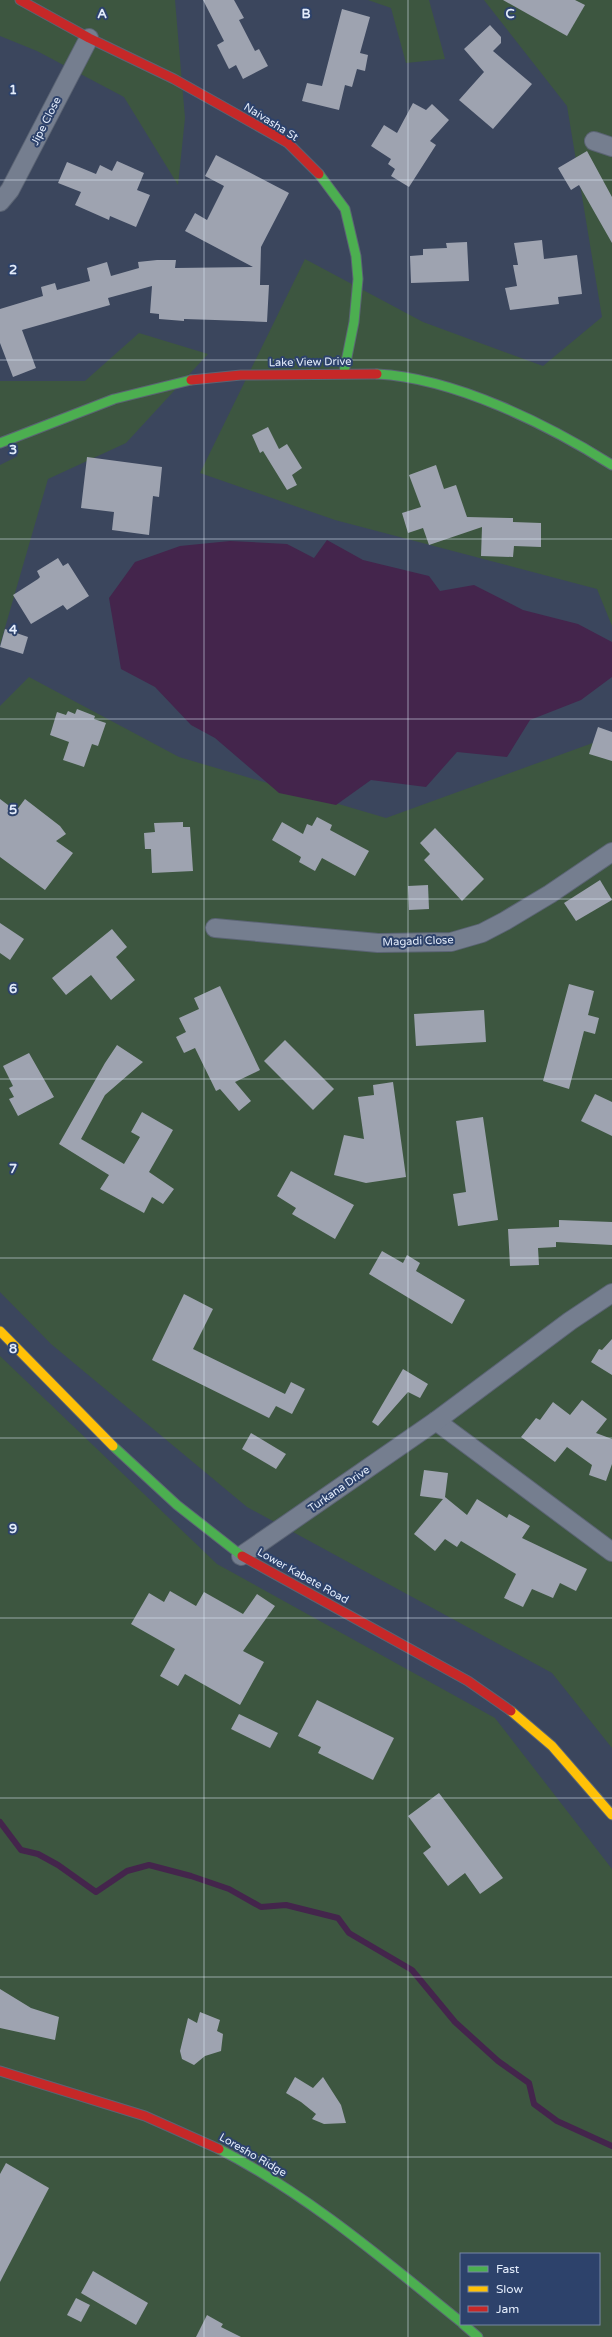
<svg xmlns="http://www.w3.org/2000/svg" width="612" height="2337" viewBox="0 0 612 2337" font-family="'Varela Round',sans-serif">
<style>
.green{fill:#3d5640;fill-rule:evenodd}
.water{fill:#44254c}
.lines{fill:none;stroke-linecap:round;stroke-linejoin:round}
.stream{stroke:#44254c;stroke-width:6}
.building{fill:#9ea3b0}
.street-casing{stroke:#5b6474;stroke-width:20}
.fast-casing{stroke:#5b6474;stroke-width:11}
.slow-casing{stroke:#5b6474;stroke-width:11}
.jam-casing{stroke:#5b6474;stroke-width:11}
.street{stroke:#757e8f;stroke-width:18}
.fast{stroke:#4caf50;stroke-width:9}
.slow{stroke:#ffc107;stroke-width:9}
.jam{stroke:#c62828;stroke-width:9}
.grid{fill:none;stroke:#e3ecfb;stroke-width:1;stroke-opacity:0.55}
.labels{text-anchor:middle;dominant-baseline:central;stroke-width:4;stroke-linejoin:round;paint-order:stroke}
.street-label{font-size:11px;fill:#e3ecfb;stroke:#2d426b}
.grid-label{font-size:13px;text-anchor:middle;font-weight:bold;fill:#e3ecfb;stroke:#2d426b;stroke-width:4;stroke-linejoin:round;paint-order:stroke}
</style>
<rect width="100%" height="100%" fill="#3b465d"/>
<!-- green -->
<g class="green">
<path d="M0,0h175l10,118 -7,67 -54,-88 -87,-46 -37,-15z"/>
<path d="M368,0h61l16,59 -39,4 -15,-55z"/>
<path d="M484,0h128v626l-15,-37 -262,-69 -135,-47 105,-214 118,63 120,44 59,-49 -35,-211z"/>
<path d="M139,333l69,21 -82,89 -78,36 -48,166v-180l18,-9 -18,-15v-60h85z"/>
<path d="M29,677l150,80 207,61 226,-82v1012l-60,-75 -305,-166 -196,-163 -51,-52v-586z"/>
<path d="M0,1356l217,208 278,154 117,151v468h-612zM461,2254h138v70h-138z"/>
</g>
<!-- water -->
<path class="water" d="M327,540l36,20 66,16 11,15 34,-6 49,25 55,14 34,18v35l-31,23 -51,20 -23,37 -50,-5 -31,35 -55,-7 -35,25 -57,-12 -64,-55 -24,-13 -36,-38 -34,-18 -12,-71 26,-36 45,-16 50,-5 57,3 27,14z"/>
<g class="lines">
<!-- stream -->
<path class="stream" d="M0,1822l21,28 17,4 20,11 38,27 31,-21 22,-6 42,11 38,13 32,18 25,-2 52,13 11,15 63,37 43,52 43,39 31,22 5,21 23,17 55,25"/>
</g>
<!-- building -->
<g class="building">
<path d="M203,0h31l10,18 -5,2 16,31 4,-2 9,17 -25,13 -7,-14 -7,4 -12,-24 7,-4z"/>
<path d="M503,0h72l10,5 -18,31z"/>
<path d="M342,9l28,8 -10,36 8,2 -3,16 -8,-2 -5,18 -7,-2 -6,25 -37,-9 5,-18 15,3z"/>
<path d="M490,25l11,12v6l-8,8 39,33 -39,45 -34,-29 25,-28 -20,-23z"/>
<path d="M413,103l13,7 6,-6 17,16 -19,21 6,4 -27,42 -18,-11 4,-7 -7,-5 3,-5 -20,-13 13,-21 13,8z"/>
<path d="M587,151l25,46v46l-33,-58 -8,5 -13,-22z"/>
<path d="M216,155l73,38 -28,54 -1,38h9l-2,37 -52,-2 -31,-1v2l-25,-2v-5l-9,-1 2,-27 -44,12 2,7 -88,25 14,38 -23,9 -13,-34v-34l43,-13 -2,-9 14,-4 2,7 33,-9 -3,-13 20,-6 4,14 28,-8 -1,-6 19,-2h19l-1,8 78,-1 -68,-36 10,-18 12,7 17,-34 -19,-10z"/>
<path d="M117,161l27,12 -7,17 13,5 -14,32 -26,-11 -1,4 -34,-15 6,-13 -23,-9 9,-21 29,12 4,-9 12,6z"/>
<path d="M542,240l2,19 33,-4 5,39 -24,3 1,7 -49,6 -5,-22 12,-2 -4,-21h5l-4,-22z"/>
<path d="M467,242l2,39 -58,2 -1,-27 13,-1v-6l24,-1 -1,-5z"/>
<path d="M268,427l11,22 8,-5 15,24 -10,7 5,10 -10,5 -24,-39 -3,2 -8,-18z"/>
<path d="M87,457l75,10 -3,30 -6,-1 -4,39 -37,-5 2,-18 -33,-4z"/>
<path d="M436,465l8,24 12,-4 11,32 46,1v4l28,1v24l-27,-1 -1,11 -32,-1 1,-29 -53,18 -6,-17 -15,5 -6,-20 19,-6 -12,-32z"/>
<path d="M58,558l5,8 5,-3 21,33 -22,14 -4,-5 -32,19 -18,-29 25,-16 2,-2 -3,-6z"/>
<path d="M5,629l23,8 -5,17 -23,-7z"/>
<path d="M77,709l18,7 -1,3 12,4 -8,23 -6,-2 -8,23 -21,-7 6,-18 -19,-7 7,-23 9,3 2,-4 7,3z"/>
<path d="M598,727l14,5v29l-23,-7z"/>
<path d="M0,799l16,12 9,-12 35,27 6,8 -10,7 17,12 -28,37 -45,-33z"/>
<path d="M317,817l15,8 -2,5 39,21 -14,25 -33,-18 -7,13 -16,-9 2,-5 -29,-17 10,-18 21,12 4,-10 5,2z"/>
<path d="M183,822v5h7l3,44 -41,2 -1,-24h-6l-1,-16 11,-1 -1,-9z"/>
<path d="M435,828l49,51 -22,22 -38,-41 6,-6 -10,-11z"/>
<path d="M600,880l12,20 -36,21 -12,-18z"/>
<path d="M428,885l1,24 -20,1 -1,-24z"/>
<path d="M0,923l24,16 -14,21 -10,-7z"/>
<path d="M112,929l15,18 -11,10 19,23 -24,20 -20,-25 -25,20 -14,-17z"/>
<path d="M569,984l25,7 -6,24 11,3 -4,16 -11,-3 -15,58 -26,-8z"/>
<path d="M220,986l40,84 -25,12 16,19 -12,10 -19,-22 -4,2 -21,-43 -11,5 -8,-16 10,-5 -7,-14 20,-9 -5,-11z"/>
<path d="M484,1010l2,32 -70,4 -2,-32z"/>
<path d="M285,1040l49,49 -21,21 -49,-49z"/>
<path d="M117,1045l26,17 -38,33 -24,44 43,25 16,-27 -9,-5 11,-20 31,18 -24,42 25,17 -11,15 -11,-7 -8,16 -44,-24 9,-14 -50,-31 46,-81z"/>
<path d="M29,1053l25,44 -36,19 -9,-17 5,-2 -5,-9 4,-2 -10,-20z"/>
<path d="M393,1082l13,95 -40,6 -32,-8 10,-40 20,4 -6,-42 16,-2 -1,-10z"/>
<path d="M595,1094l17,8v34l-31,-15z"/>
<path d="M483,1117l15,103 -40,6 -5,-32 13,-2 -10,-71z"/>
<path d="M291,1171l63,34 -19,34 -43,-25 4,-6 -19,-12z"/>
<path d="M559,1220l53,2v23l-56,-3v5l-18,1 1,17 -29,1 -2,-37 51,-2z"/>
<path d="M382,1251l21,12 4,-8 13,8 -4,8 49,29 -13,24 -83,-50z"/>
<path d="M184,1294l29,15 -20,40 92,45 6,-12 14,7 -13,25 -16,-8 -7,12 -117,-58z"/>
<path d="M612,1339v36l-21,-13 8,-13 3,1z"/>
<path d="M403,1369l25,15 -8,14 -12,-6 -30,34 -6,-4z"/>
<path d="M582,1400l25,19 -11,14 16,6v25l-6,17 -17,-6 3,-10 -25,-18 -12,15 -34,-25 15,-19 4,2 13,-18 17,13z"/>
<path d="M251,1433l35,21 -10,15 -34,-20z"/>
<path d="M424,1470l24,3 -3,24 22,18 10,-16 30,19 2,-4 21,12 -8,12 65,31 -11,22 -16,-8 -7,15 -21,-9 -9,18 -19,-9 12,-24 -55,-33 -4,6 -12,-8 -10,12 -21,-17 29,-35 -23,-3z"/>
<path d="M170,1591l26,15 8,-14 39,22 14,-20 18,12 -32,45 21,11 -24,43 -55,-31 -7,12 -18,-10 15,-27 -44,-25 18,-31 15,9z"/>
<path d="M317,1700l77,38 -21,42 -55,-27 3,-6 -23,-11z"/>
<path d="M239,1714l39,19 -8,15 -39,-19z"/>
<path d="M439,1793l64,85 -23,16 -15,-21 -17,13 -25,-33 8,-6 -23,-31z"/>
<path d="M0,1989l31,19 28,9 -4,23 -55,-12z"/>
<path d="M200,2012l20,8 -3,11 6,3 -2,17 -16,5 -11,9 -12,-6 -2,-8 8,-33 9,5z"/>
<path d="M295,2077l18,11 10,-11 18,28 5,18 -22,1 -12,-5 4,-5 -15,-12 -15,-9z"/>
<path d="M6,2163l43,25 -49,94v-108z"/>
<path d="M93,2271l55,32 -12,22 -55,-32z"/>
<path d="M76,2298l14,7 -9,17 -14,-7z"/>
<path d="M207,2315l16,9 -2,3 20,10h-45z"/>
</g>
<g class="lines">
<defs>
<g id="street">
<path d="M594,141l18,6"/>
<path d="M0,202l10,-12 79,-152"/>
<path d="M215,928l163,15 73,-1 31,-9 23,-12 45,-27 62,-42"/>
<path d="M436,1421l176,131"/>
<path d="M241,1556l195,-135 134,-100 42,-28"/>
</g>
<g id="fast">
<path d="M319,174l26,35 11,47 2,23 -4,43 -10,50"/>
<path d="M377,374c77,4 170,50 235,91"/>
<path d="M0,443l114,-44 77,-19"/>
<path d="M113,1446l64,59 65,51"/>
<path d="M219,2149c88,45 165,111 242,173"/>
<path d="M463,2324l15,13"/>
</g>
<g id="slow">
<path d="M0,1331l113,115"/>
<path d="M511,1711l41,35 60,69"/>
</g>
<g id="jam">
<path d="M20,0l69,38 85,41 114,64 31,31"/>
<path d="M191,380l50,-5 136,-1"/>
<path d="M242,1556l226,125 43,30"/>
<path d="M0,2071l145,45 74,33"/>
</g>
</defs>
<!-- street casing -->
<use href="#street" class="street-casing"/>
<!-- fast casing -->
<use href="#fast" class="fast-casing"/>
<!-- slow casing -->
<use href="#slow" class="slow-casing"/>
<!-- jam casing -->
<use href="#jam" class="jam-casing"/>
<!-- street -->
<use href="#street" class="street"/>
<!-- fast -->
<use href="#fast" class="fast"/>
<!-- slow -->
<use href="#slow" class="slow"/>
<!-- jam -->
<use href="#jam" class="jam"/>
</g>
<!-- grid -->
<path class="grid" d="M204,0v2337M408,0v2337M0,180h612M0,360h612M0,539h612M0,719h612M0,899h612M0,1079h612M0,1258h612M0,1438h612M0,1618h612M0,1798h612M0,1977h612M0,2157h612"/>
<g class="labels">
<!-- street labels -->
<g class="street-label">
<text transform="translate(46 121) rotate(-63)">Jipe Close</text>
<text transform="translate(271 122) rotate(32)">Naivasha St</text>
<text transform="translate(310 362) rotate(-1)">Lake View Drive</text>
<text transform="translate(418 941) rotate(-2)">Magadi Close</text>
<text transform="translate(339 1489) rotate(-35)">Turkana Drive</text>
<text transform="translate(303 1576) rotate(29)">Lower Kabete Road</text>
<text transform="translate(253 2155) rotate(30)">Loresho Ridge</text>
</g>
</g>
<g class="grid-label">
<text x="102" y="18">A</text>
<text x="306" y="18">B</text>
<text x="510" y="18">C</text>
<text x="13" y="94">1</text>
<text x="13" y="274">2</text>
<text x="13" y="454">3</text>
<text x="13" y="634">4</text>
<text x="13" y="814">5</text>
<text x="13" y="993">6</text>
<text x="13" y="1173">7</text>
<text x="13" y="1353">8</text>
<text x="13" y="1533">9</text>
</g>
<!-- legend -->
<rect x="460" y="2253" width="140" height="72" fill="#2d426b" stroke="#7686a5"/>
<rect x="468" y="2266" width="20" height="6" fill="#4caf50" stroke="#7686a5"/>
<text x="496" y="2273" font-size="12" fill="#e3ecfb">Fast</text>
<rect x="468" y="2286" width="20" height="6" fill="#ffc107" stroke="#7686a5"/>
<text x="496" y="2293" font-size="12" fill="#e3ecfb">Slow</text>
<rect x="468" y="2306" width="20" height="6" fill="#c62828" stroke="#7686a5"/>
<text x="496" y="2313" font-size="12" fill="#e3ecfb">Jam</text>
</svg>
